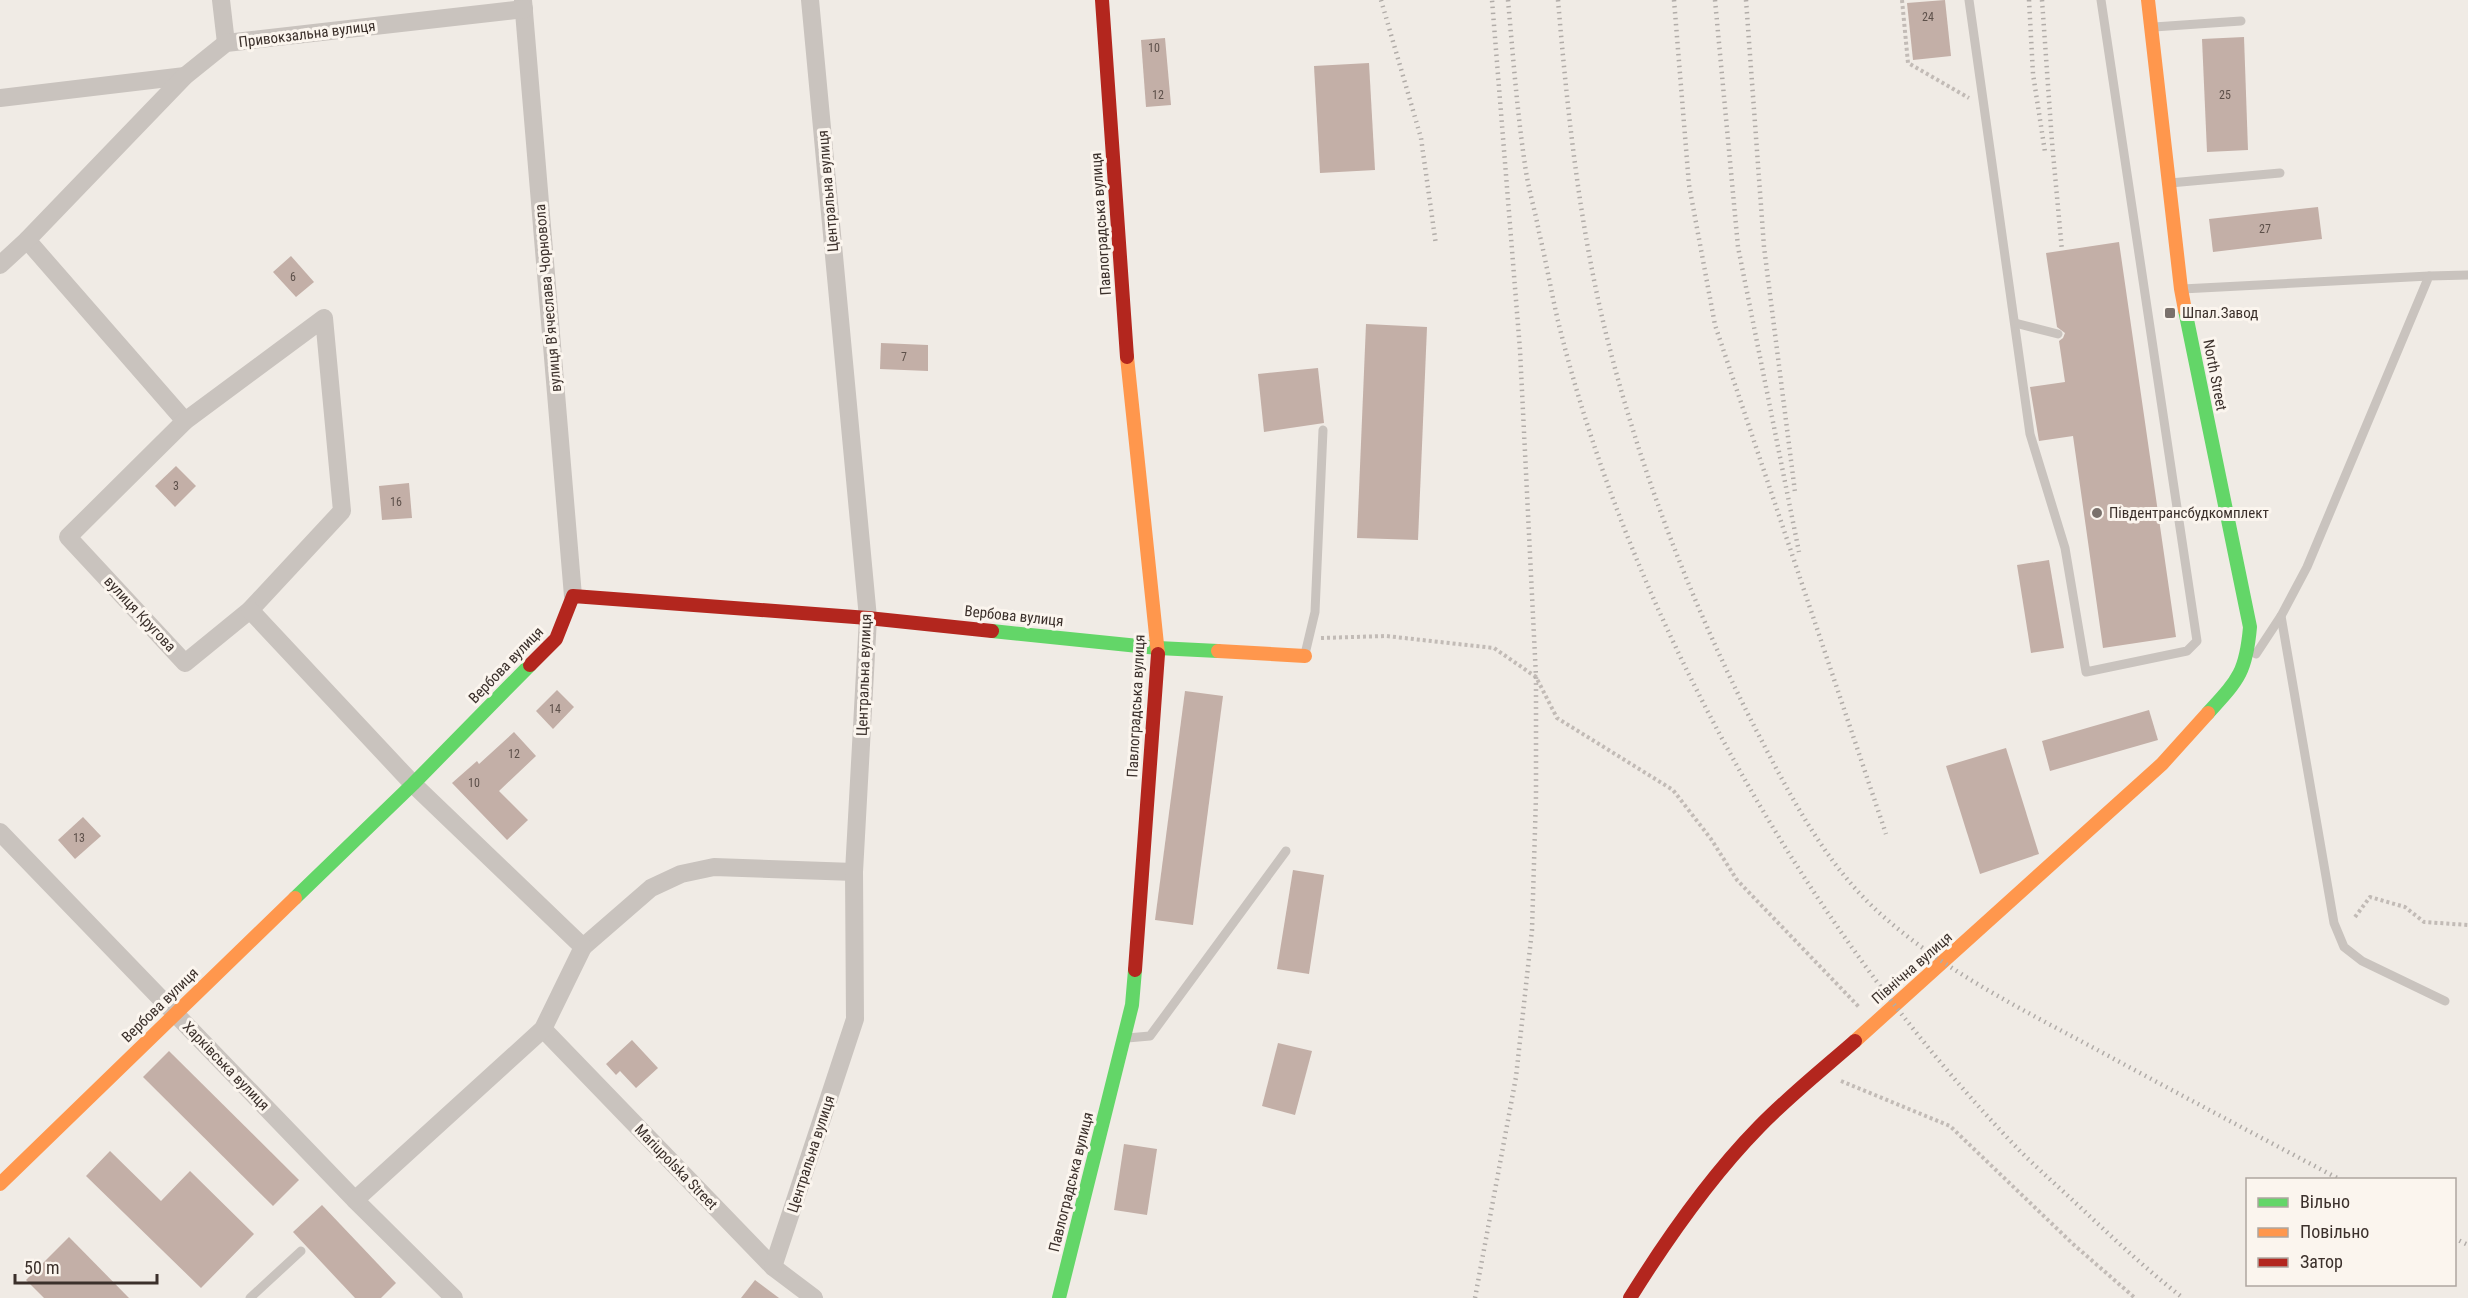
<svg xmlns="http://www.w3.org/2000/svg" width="2468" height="1298" viewBox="0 0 2468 1298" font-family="'Roboto Condensed',sans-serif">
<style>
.building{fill:#c3afa7}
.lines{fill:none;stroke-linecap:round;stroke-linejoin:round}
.path{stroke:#c2bbb6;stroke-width:4;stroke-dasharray:3 3;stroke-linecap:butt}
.lane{stroke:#c9c3be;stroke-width:9}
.street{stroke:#c9c3be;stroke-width:18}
.fast{stroke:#63d668;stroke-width:14}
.slow{stroke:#ff974d;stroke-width:14}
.jam{stroke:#b3261e;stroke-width:14}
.rail{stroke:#b1aca8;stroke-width:4.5;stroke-dasharray:1.5 4.5;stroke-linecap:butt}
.poi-dot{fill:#7a716c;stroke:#fbf5ee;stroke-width:2}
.labels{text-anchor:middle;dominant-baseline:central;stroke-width:6;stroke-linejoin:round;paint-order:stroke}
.number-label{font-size:12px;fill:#5d504a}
.street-label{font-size:15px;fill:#3b302b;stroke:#fbf5ee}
.poi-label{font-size:15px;fill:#3b302b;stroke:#fbf5ee;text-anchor:start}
</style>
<rect width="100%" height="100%" fill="#f0ebe5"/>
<!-- building -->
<g class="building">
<path d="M1945,0l6,56 -38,4 -6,-57z"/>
<path d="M2244,37l4,113 -41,2 -5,-113z"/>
<path d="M1165,38l6,67 -25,2 -5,-67z"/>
<path d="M1369,63l6,107 -55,3 -6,-107z"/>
<path d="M2318,207l4,32 -109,13 -4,-33z"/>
<path d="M2119,242l57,395 -73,11 -30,-212 -34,5 -9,-54 35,-5 -6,-41 4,-3 2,-5 -8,-6 -11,-74z"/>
<path d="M291,256l23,26 -18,15 -23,-25z"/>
<path d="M1366,324l61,3 -9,213 -61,-2z"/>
<path d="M881,343l47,2v26l-48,-2z"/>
<path d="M1318,368l6,55 -60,9 -6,-58z"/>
<path d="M176,466l20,20 -21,21 -20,-21z"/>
<path d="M409,483l3,35 -30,2 -3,-34z"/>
<path d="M2049,560l15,88 -33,5 -14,-88z"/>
<path d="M557,690l17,17 -21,22 -17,-18z"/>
<path d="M1185,691l38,5 -30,229 -38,-5z"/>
<path d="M2149,710l9,30 -108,31 -8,-30z"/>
<path d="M514,732l22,24 -37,35 29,29 -21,20 -55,-57 25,-22 2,3z"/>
<path d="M2006,748l33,106 -59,20 -34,-108z"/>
<path d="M83,817l18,19 -26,23 -17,-19z"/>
<path d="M1293,870l31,5 -15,99 -32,-5z"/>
<path d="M632,1040l26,28 -22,20 -16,-17 -4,4 -10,-11z"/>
<path d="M1278,1043l34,8 -17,64 -33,-9z"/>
<path d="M169,1051l130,129 -26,26 -130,-129z"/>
<path d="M1124,1144l33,5 -10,66 -33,-5z"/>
<path d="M110,1151l51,50 29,-30 64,63 -53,54 -115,-112z"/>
<path d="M322,1205l74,78 -15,15h-26l-62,-66z"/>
<path d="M69,1237l60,61h-85l-18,-18z"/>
<path d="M755,1280l24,18h-38z"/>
</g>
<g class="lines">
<!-- path -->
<g class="path">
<path d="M1902,0l6,63 61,35"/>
<path d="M1321,638l65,-2 108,12 42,29 21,41 116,72 38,49 26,41 123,128"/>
<path d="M2355,917l15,-20 35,10 19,15 44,3"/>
<path d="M1841,1081l109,45 123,118 62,54"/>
</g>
<!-- lane -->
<g class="lane">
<path d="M1969,0l61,434 35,114 21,124 101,-21 10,-10 -96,-641"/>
<path d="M2154,27l87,-6"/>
<path d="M2170,183l110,-10"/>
<path d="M2182,289l247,-13"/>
<path d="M2015,323l43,11"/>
<path d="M2281,616l53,307 10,24 18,14 83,40"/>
<path d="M1305,654l10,-42 8,-182"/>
<path d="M2256,654l25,-38 26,-49 122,-291 39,-1"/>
<path d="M1127,1038l23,-2 136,-185"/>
<path d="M250,1298l51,-47"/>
</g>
<!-- street -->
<g class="street">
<path d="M221,0l5,43"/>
<path d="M523,0l50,596"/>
<path d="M0,98l185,-22"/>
<path d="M27,240l158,181"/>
<path d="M0,265l27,-25 158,-164 41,-33 298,-34"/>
<path d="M324,318l18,193 -92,99 -65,53 -117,-126 117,-116z"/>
<path d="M250,610l163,174 170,163 68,-59 30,-14 33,-7 140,5"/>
<path d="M0,832l355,368 99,98"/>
<path d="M543,1029l230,238 41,31"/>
<path d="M355,1200l188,-171 40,-82"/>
<path d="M773,1267l82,-248 -1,-147 14,-254 -58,-618"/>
</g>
<!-- fast -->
<g class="fast">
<path d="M2185,310l65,317c-4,46 -12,53 -42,86"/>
<path d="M992,631l166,17 60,3"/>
<path d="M295,898l118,-114 117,-119"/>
<path d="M1059,1298l73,-293 3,-35"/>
</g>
<!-- slow -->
<g class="slow">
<path d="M2148,0l33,289 4,21"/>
<path d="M1127,357l31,297"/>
<path d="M1218,651l87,5"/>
<path d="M1855,1041l307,-277 46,-51"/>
<path d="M0,1184l295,-286"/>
</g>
<!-- jam -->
<g class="jam">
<path d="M1102,0l25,357"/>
<path d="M530,665l26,-26 17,-43 295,22 124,13"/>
<path d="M1135,970l23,-316"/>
<path d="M1630,1298c38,-61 79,-120 129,-171 30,-31 64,-58 96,-86"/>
</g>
<!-- rail -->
<g class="rail">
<path d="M1381,0l40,138 15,107"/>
<path d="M1508,0c5,55 9,111 17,165 3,23 10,45 14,67 7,29 12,59 19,89 73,298 249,609 462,830 20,20 41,38 61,57 33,31 66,62 102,90"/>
<path d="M1558,0c9,106 20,213 44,317 33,140 86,279 151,407 36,69 72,142 132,194 62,54 136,91 207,129 83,45 166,89 249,133"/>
<path d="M1674,0l15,185 26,140 171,509"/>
<path d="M1715,0l23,247 61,305"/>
<path d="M1746,0l18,247 31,245"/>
<path d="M2029,0l4,74 12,78"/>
<path d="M2042,0l10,142 10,109"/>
<path d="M2454,1238l14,7"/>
<path d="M1475,1298l41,-221 16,-147 4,-134v-119l-16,-327 -28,-350"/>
</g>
</g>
<!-- markers -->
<g class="poi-dot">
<rect x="2164" y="307" width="12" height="12" rx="3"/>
<circle cx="2097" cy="513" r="6"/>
</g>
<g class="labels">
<!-- number labels -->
<g class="number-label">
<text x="1928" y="17">24</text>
<text x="1154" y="48">10</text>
<text x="1158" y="95">12</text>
<text x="2225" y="95">25</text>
<text x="2265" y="229">27</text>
<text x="293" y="277">6</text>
<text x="904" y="357">7</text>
<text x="176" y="486">3</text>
<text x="396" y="502">16</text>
<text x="555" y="709">14</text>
<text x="514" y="754">12</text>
<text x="474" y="783">10</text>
<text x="79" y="838">13</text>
</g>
<!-- street labels -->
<g class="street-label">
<text transform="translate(307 34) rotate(-7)">Привокзальна вулиця</text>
<text transform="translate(828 191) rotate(-95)">Центральна вулиця</text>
<text transform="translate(1101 224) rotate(-94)">Павлоградська вулиця</text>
<text transform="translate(548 298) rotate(-95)">вулиця В'ячеслава Чорновола</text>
<text transform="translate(2215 375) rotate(79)">North Street</text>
<text transform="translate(140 614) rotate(47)">вулиця Кругова</text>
<text transform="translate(1014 616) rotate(6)">Вербова вулиця</text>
<text transform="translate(506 665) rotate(-46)">Вербова вулиця</text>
<text transform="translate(864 675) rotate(-88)">Центральна вулиця</text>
<text transform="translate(1136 706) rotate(-87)">Павлоградська вулиця</text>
<text transform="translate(1912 968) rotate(-41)">Північна вулиця</text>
<text transform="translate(160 1005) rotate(-44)">Вербова вулиця</text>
<text transform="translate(226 1066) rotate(46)">Харківська вулиця</text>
<text transform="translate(811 1154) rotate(-72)">Центральна вулиця</text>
<text transform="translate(676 1167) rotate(46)">Mariupolska Street</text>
<text transform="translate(1071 1182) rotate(-76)">Павлоградська вулиця</text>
</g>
<!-- poi labels -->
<g class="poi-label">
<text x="2182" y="313">Шпал.Завод</text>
<text x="2109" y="513">Південтрансбудкомплект</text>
</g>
</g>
<!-- legend -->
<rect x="2246" y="1178" width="210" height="108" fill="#fbf5ee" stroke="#aea6a0" stroke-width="1.5"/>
<rect x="2258" y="1198" width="30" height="9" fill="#63d668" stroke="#aea6a0" stroke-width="1.5"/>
<text x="2300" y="1208" font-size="18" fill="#3b302b">Вільно</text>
<rect x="2258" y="1228" width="30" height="9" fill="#ff974d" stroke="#aea6a0" stroke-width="1.5"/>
<text x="2300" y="1238" font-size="18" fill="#3b302b">Повільно</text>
<rect x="2258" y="1258" width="30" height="9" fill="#b3261e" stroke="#aea6a0" stroke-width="1.5"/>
<text x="2300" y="1268" font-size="18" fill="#3b302b">Затор</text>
<!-- scale -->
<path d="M15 1274v9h142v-9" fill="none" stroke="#3b302b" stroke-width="3"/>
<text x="24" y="1274" font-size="18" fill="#3b302b" stroke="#fbf5ee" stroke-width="4.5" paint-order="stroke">50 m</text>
</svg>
